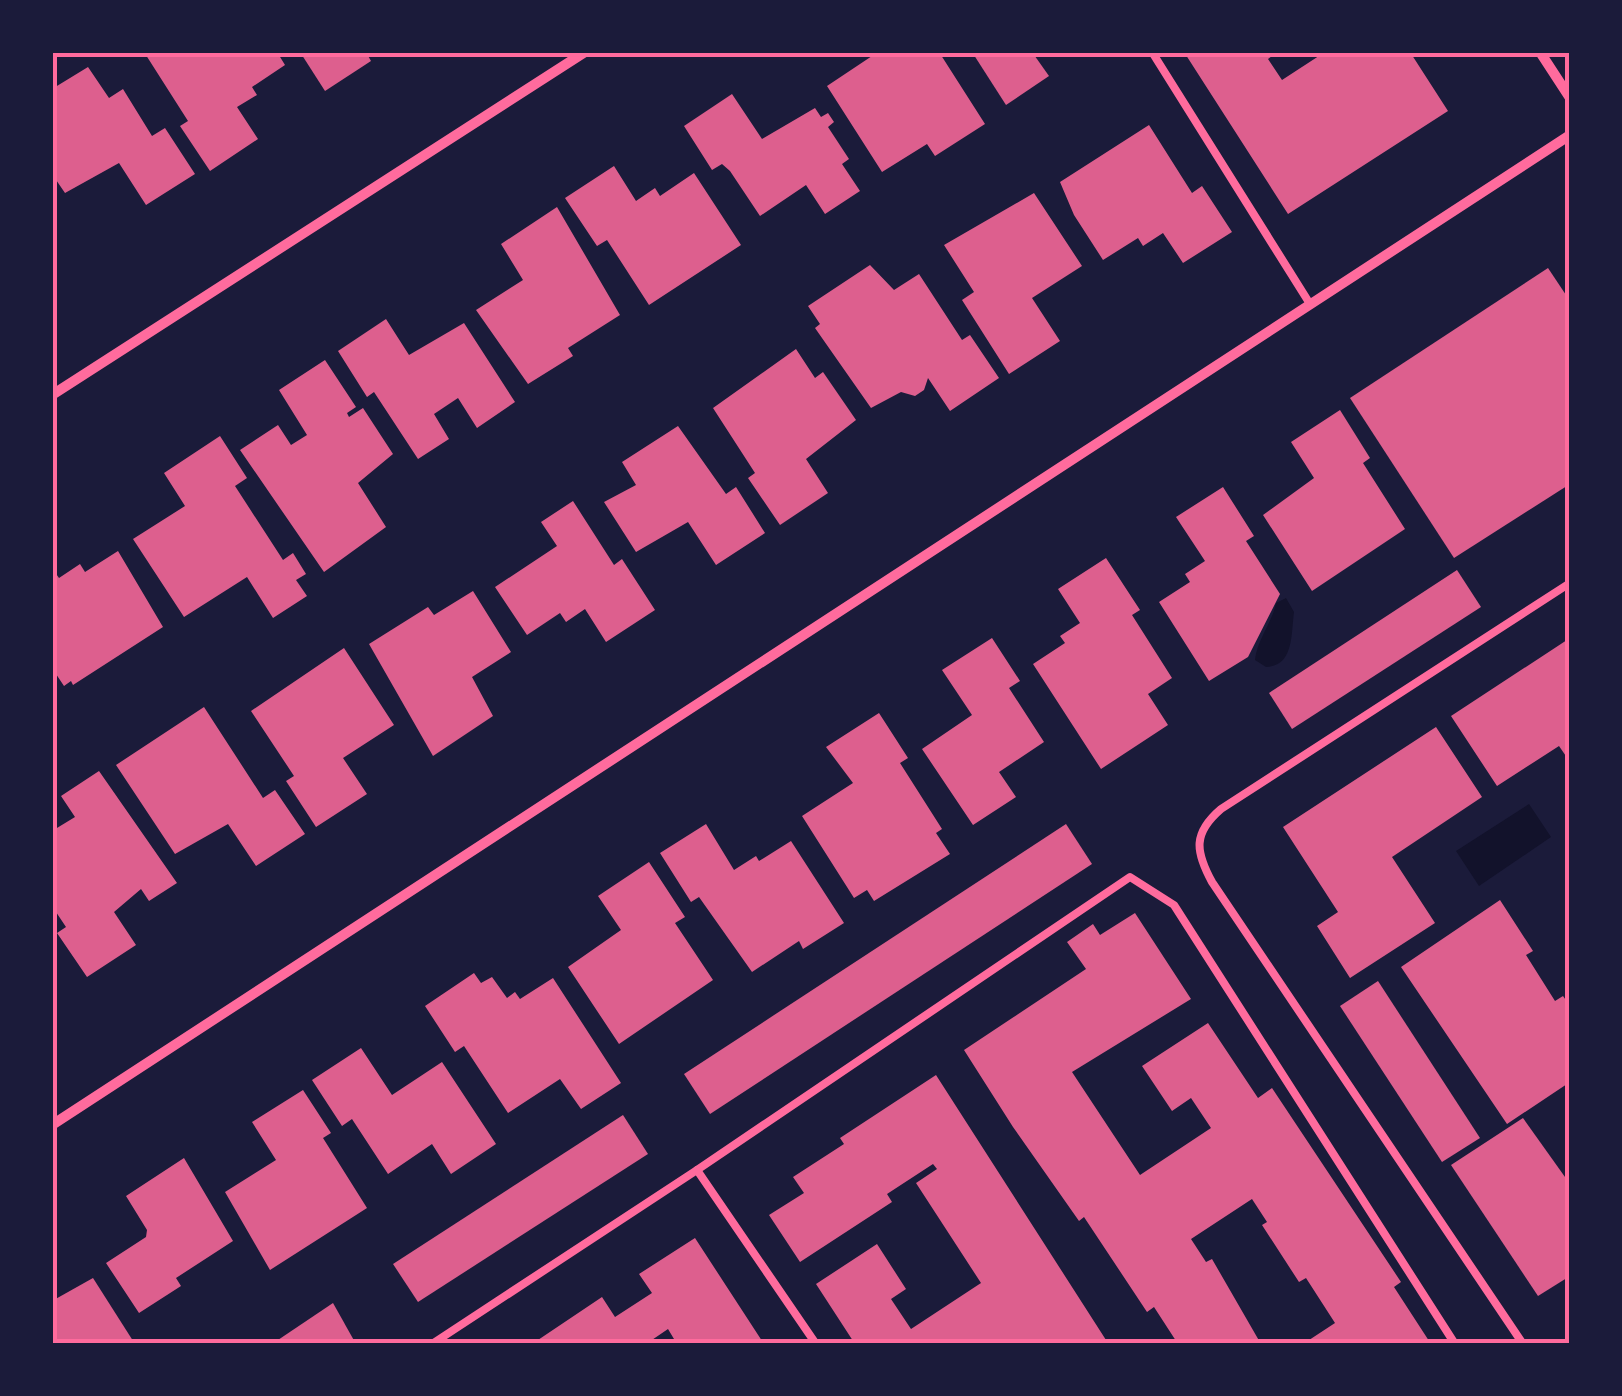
<svg xmlns="http://www.w3.org/2000/svg" width="1622" height="1396" viewBox="0 0 1622 1396" font-family="'Golos Text',sans-serif">
<style>
.water{fill:#12122b}
.building{fill:#dd5f8e}
.lines{fill:none;stroke-linecap:round;stroke-linejoin:round}
.service{stroke:#ff6b9d;stroke-width:8}
.minor{stroke:#ff6b9d;stroke-width:10}
.neatline{fill:none;stroke:#ff6b9d;stroke-width:4}
</style>
<rect width="100%" height="100%" fill="#1b1b3a"/>
<!-- water -->
<g class="water">
<path d="M1286,598l8,14c-3,22 0,54 -28,55l-11,-7c2,-20 17,-37 21,-57z"/>
<path d="M1529,804l22,33 -72,49 -23,-35z"/>
</g>
<!-- building -->
<g class="building">
<path d="M144,52l49,4 84,-4 8,13 -33,22 5,8 -20,12 21,32 -48,32 -30,-45 8,-5z"/>
<path d="M300,52h66l5,9 -46,30z"/>
<path d="M878,52h61l46,72 -50,32 -8,-12 -45,28 -55,-86z"/>
<path d="M972,52h60l17,24 -43,29z"/>
<path d="M1184,52h93l-9,7 14,21 43,-28h85l38,59 -160,103z"/>
<path d="M88,67l21,31 14,-9 29,47 13,-8 30,46 -49,31 -27,-42 -54,30 -13,-19v-85z"/>
<path d="M732,94l30,45 53,-31 6,9 7,-4 6,9 -6,5 21,32 -7,5 18,27 -35,23 -19,-29 -46,31 -30,-45 -8,-7 -10,6 -28,-44z"/>
<path d="M1149,125l43,68 10,-7 30,46 -49,31 -20,-30 -20,13 -5,-8 -35,22 -29,-45 -14,-33z"/>
<path d="M614,166l22,35 19,-13 5,8 34,-23 47,72 -92,60 -42,-65 -10,6 -32,-48z"/>
<path d="M1034,193l48,73 -50,32 28,43 -51,33 -47,-74 12,-8 -30,-47z"/>
<path d="M557,207l63,108 -52,33 5,8 -45,28 -52,-74 47,-30 -22,-36z"/>
<path d="M870,265l24,25 25,-16 43,66 8,-5 29,43 -49,33 -22,-33 -4,12 -9,6 -14,-4 -30,16 -56,-80 5,-4 -12,-18z"/>
<path d="M1548,268l22,33v183l-116,74 -104,-160z"/>
<path d="M386,319l23,36 55,-32 51,79 -38,26 -19,-30 -24,16 15,25 -31,20 -44,-67 -7,5 -29,-46z"/>
<path d="M796,349l19,29 8,-6 33,48 -50,39 22,34 -48,32 -32,-47 7,-5 -42,-65z"/>
<path d="M325,360l31,47 -9,6 2,4 14,-9 30,46 -35,29 28,44 -62,45 -84,-122 38,-25 13,20 16,-10 -28,-45z"/>
<path d="M1340,410l30,48 -7,5 42,66 -93,62 -49,-76 51,-37 -23,-36z"/>
<path d="M678,426l48,68 10,-7 29,46 -49,32 -28,-43 -52,30 -32,-50 32,-17 -14,-23z"/>
<path d="M220,436l27,42 -12,8 48,74 10,-7 13,21 -10,6 11,16 -34,22 -26,-41 -63,40 -51,-78 52,-33 -21,-33z"/>
<path d="M1223,487l31,49 -8,5 34,53 -32,63 -39,24 -50,-79 31,-20 -5,-8 20,-13 -29,-44z"/>
<path d="M573,501l41,64 8,-6 33,51 -49,32 -21,-33 -19,13 -6,-9 -33,22 -32,-48 62,-41 -16,-24z"/>
<path d="M118,551l45,76 -90,58 -2,-4 -7,5 -12,-18v-100l7,10 21,-14 5,8z"/>
<path d="M1106,558l34,52 -8,5 40,63 -24,16 20,31 -67,44 -68,-105 32,-21 -5,-7 20,-13 -22,-34z"/>
<path d="M1457,570l24,37 -189,122 -23,-36z"/>
<path d="M473,591l38,61 -39,25 21,39 -60,40 -64,-112 59,-37 6,8z"/>
<path d="M992,638l28,43 -11,7 35,54 -45,30 17,25 -43,28 -51,-76 50,-34 -30,-45z"/>
<path d="M1570,638v124l-11,-16 -62,40 -46,-70z"/>
<path d="M344,648l50,77 -51,33 24,36 -51,33 -30,-46 8,-5 -43,-65z"/>
<path d="M204,707l59,91 12,-8 30,44 -49,32 -28,-42 -53,30 -59,-89z"/>
<path d="M879,713l29,45 -8,5 42,66 -6,4 14,21 -76,47 -7,-11 -13,8 -52,-82 51,-33 -27,-36z"/>
<path d="M1436,727l46,70 -90,60 43,66 -85,55 -33,-52 21,-14 -55,-85z"/>
<path d="M99,771l78,112 -28,18 -8,-12 -27,23 22,33 -49,32 -30,-44 9,-6 -14,-21v-75l23,-14 -14,-21z"/>
<path d="M706,824l28,46 22,-14 3,5 32,-20 53,82 -41,26 -4,-8 -47,31 -53,-75 -8,5 -31,-49z"/>
<path d="M1066,824l26,40 -382,250 -26,-40z"/>
<path d="M649,862l36,55 -10,6 38,57 -94,64 -51,-77 53,-37 -23,-34z"/>
<path d="M1500,900l33,51 -7,4 29,46 8,-5 7,10v76l-63,42 -106,-157z"/>
<path d="M1135,913l56,86 -119,73 68,103 71,-47 -20,-30 -19,13 -30,-45 66,-43 50,75 14,-10 129,194 -7,5 37,57h-128l32,-21 -29,-45 -7,4 -37,-57 5,-3 -15,-23 -61,40 15,23 6,-3 49,85h-83l-24,-37 -7,5 -63,-95 -5,4 -66,-94 -49,-77 122,-81 -19,-27 26,-18 7,11z"/>
<path d="M474,973l7,10 11,-6 15,21 8,-6 5,7 33,-21 68,105 -40,26 -21,-30 -52,34 -44,-67 -9,6 -30,-46z"/>
<path d="M1378,981l102,157 -38,24 -102,-156z"/>
<path d="M361,1048l31,47 50,-33 54,82 -45,30 -19,-30 -44,30 -36,-55 -10,7 -30,-46z"/>
<path d="M936,1075l170,265 -6,4h-245l-39,-60 61,-40 29,45 -15,10 20,30 70,-46 -65,-100 21,-14 -4,-5 -46,30 5,8 -92,60 -31,-47 35,-22 -11,-16 51,-33 -4,-6z"/>
<path d="M303,1090l28,43 -8,5 44,70 -97,62 -45,-78 51,-32 -24,-38z"/>
<path d="M623,1115l25,39 -230,148 -25,-38z"/>
<path d="M1523,1118l47,66v92l-32,20 -87,-131z"/>
<path d="M184,1158l49,83 -57,37 5,8 -42,27 -33,-50 40,-26 1,-7 -21,-34z"/>
<path d="M695,1238l69,106h-87l-9,-15 -22,15h-114l70,-47 13,20 37,-24 -13,-19z"/>
<path d="M93,1278l42,66h-83v-43z"/>
<path d="M333,1303l23,41h-84z"/>
</g>
<g class="lines">
<!-- service -->
<g class="service">
<path d="M1152,52l158,252"/>
<path d="M697,1170l433,-293 44,28 281,439"/>
<path d="M432,1344l265,-174 119,174"/>
<path d="M1523,1344l-311,-462c-17,-31 -19,-49 9,-73l349,-226"/>
</g>
<!-- minor -->
<g class="minor">
<path d="M1540,52l30,46"/>
<path d="M52,395l533,-343"/>
<path d="M52,1125l1518,-990"/>
</g>
</g>
<!-- border -->
<rect width="1622" height="1396" fill="none" stroke="#1b1b3a" stroke-width="110"/>
<rect x="55" y="55" width="1512" height="1286" class="neatline"/>
</svg>
